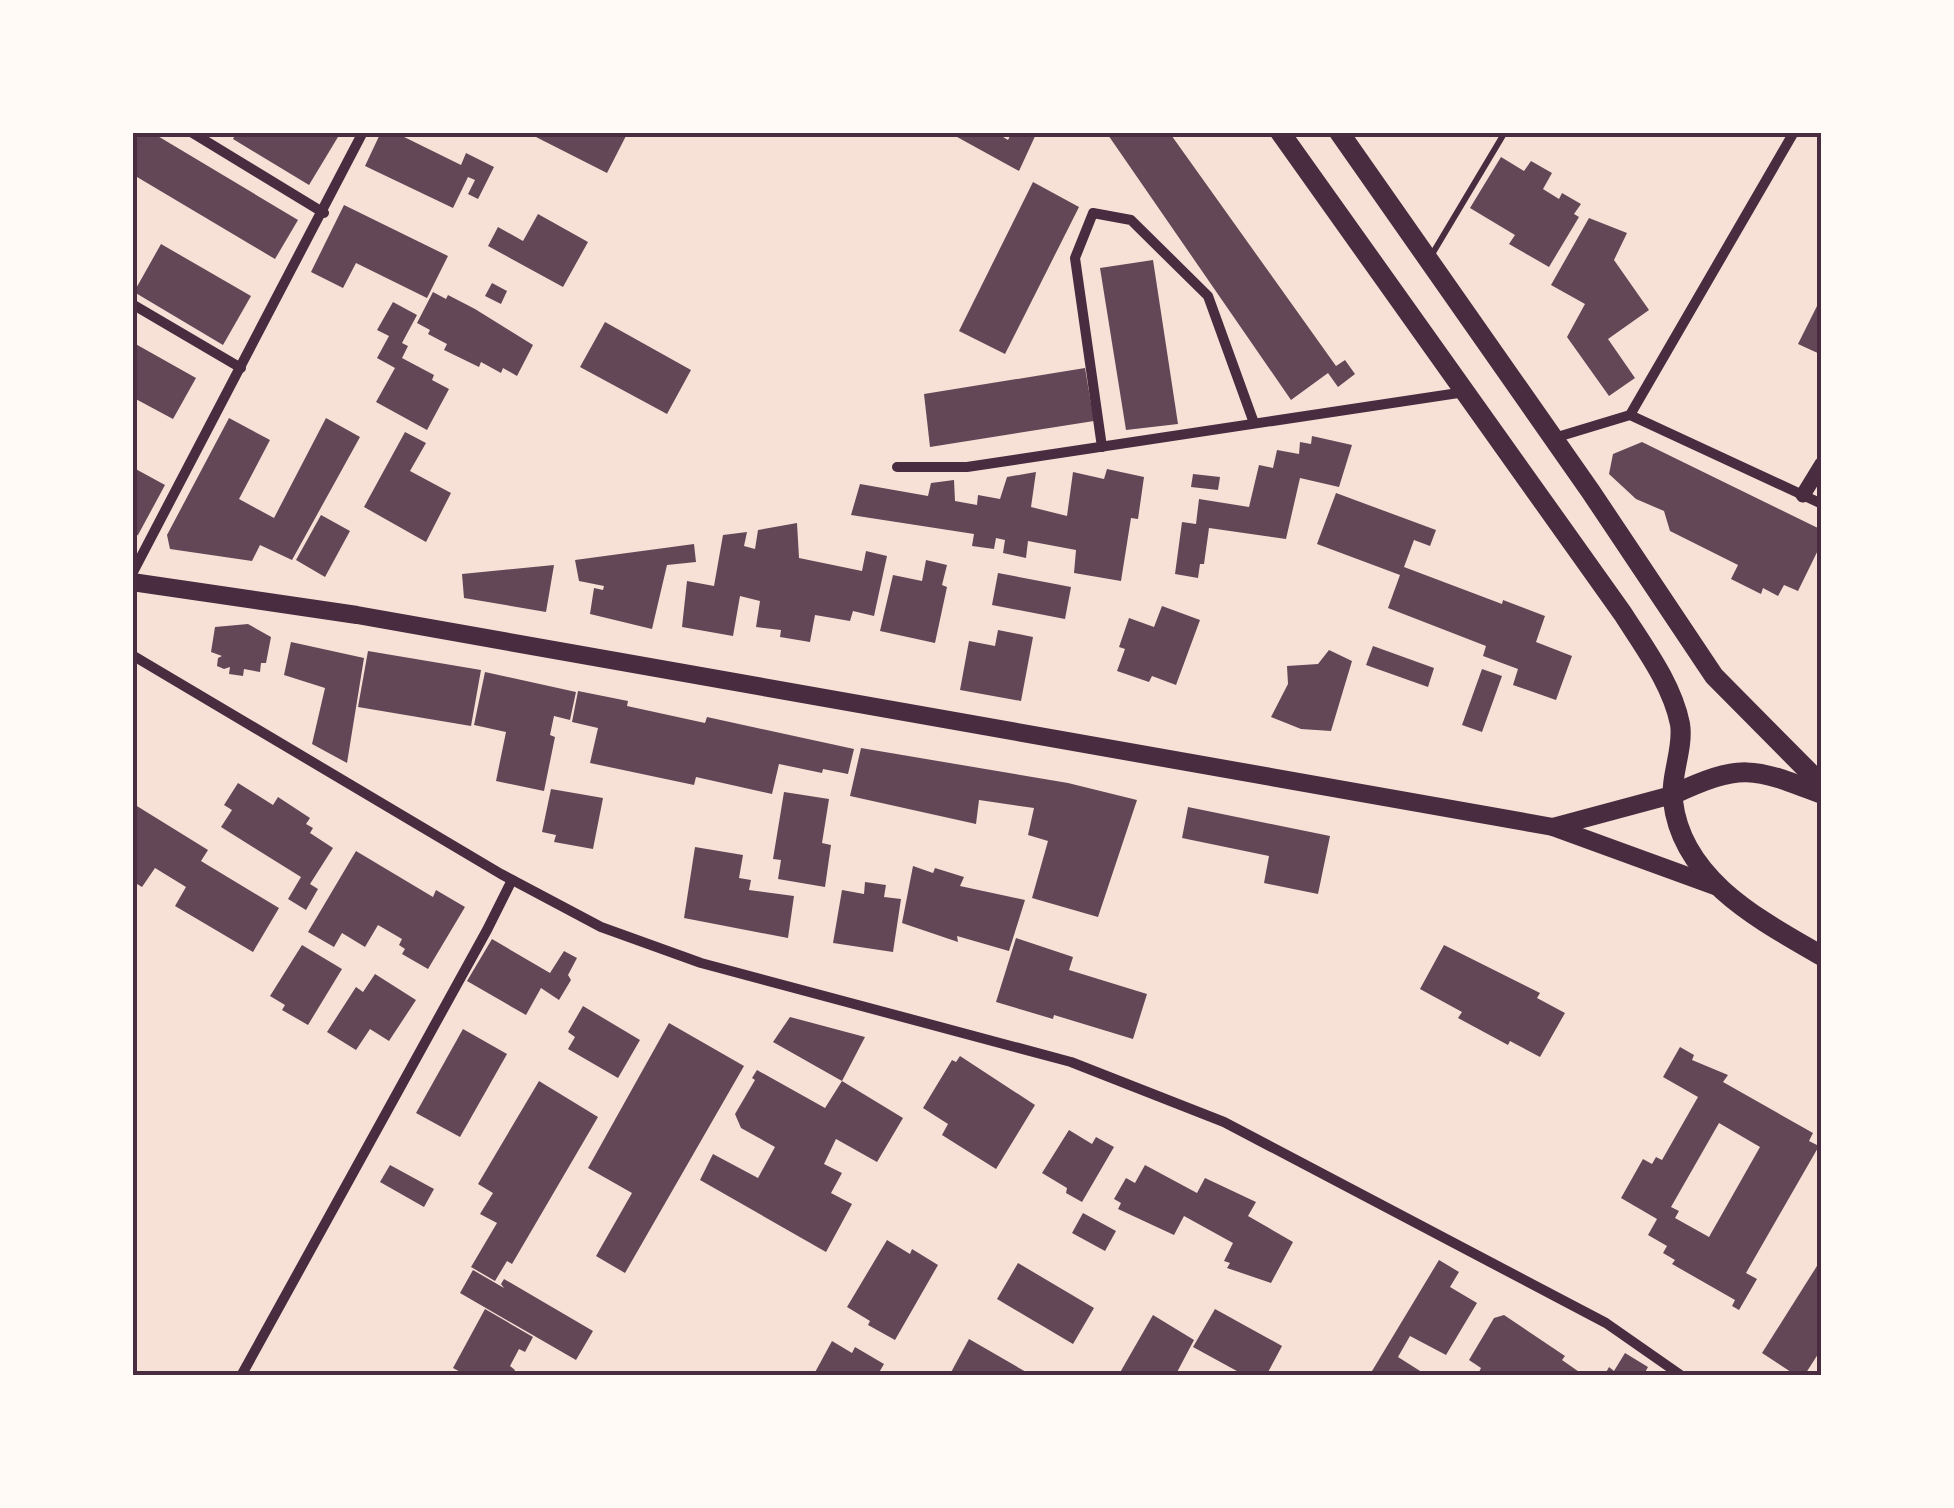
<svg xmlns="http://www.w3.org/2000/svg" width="1954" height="1508" viewBox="0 0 1954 1508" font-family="Montserrat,sans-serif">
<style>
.building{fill:#644757;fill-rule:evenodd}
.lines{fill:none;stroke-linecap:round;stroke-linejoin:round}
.service{stroke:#4a2c40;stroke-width:6}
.minor{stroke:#4a2c40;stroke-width:10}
.tertiary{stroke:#4a2c40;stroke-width:15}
.secondary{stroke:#4a2c40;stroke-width:18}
.primary{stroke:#4a2c40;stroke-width:20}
.neatline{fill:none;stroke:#4a2c40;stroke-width:4}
</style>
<rect width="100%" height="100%" fill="#f7e1d7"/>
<!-- building -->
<g class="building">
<path d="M132,132h19l147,88 -23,39 -143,-85z"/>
<path d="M237,132h104l-32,53 -76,-46z"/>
<path d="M381,132h13l67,33 5,-12 28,14 -16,32 -10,-5 7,-14 -7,-3 -15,31 -88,-42z"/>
<path d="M536,132h92l-21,41 -73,-37z"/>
<path d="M948,132h47l13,8 4,-8h25l-18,39z"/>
<path d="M1106,132h63l167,234 9,-6 10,14 -17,13 -10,-14 -37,27z"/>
<path d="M1501,157l23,14 7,-10 21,12 -9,16 16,10 3,-6 19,11 -7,10 5,3 -30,50 -40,-23 6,-9 -45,-27z"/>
<path d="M1033,182l46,25 -74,147 -46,-23z"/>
<path d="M344,205l104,51 -21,42 -71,-35 -13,25 -32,-16z"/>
<path d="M538,214l50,28 -25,45 -75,-41 10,-19 25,14z"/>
<path d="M1589,218l38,15 -13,27 35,50 -41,29 27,39 -26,18 -42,-59 18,-33 -34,-19z"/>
<path d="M161,244l90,52 -28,49 -89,-53z"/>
<path d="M1153,260l25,164 -52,6 -26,-162z"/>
<path d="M492,283l15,8 -6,13 -16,-8z"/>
<path d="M433,292l13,7 2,-4 27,14 58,36 -16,31 -14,-8 -2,5 -20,-11 -2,5 -35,-17 3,-6 -19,-10 2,-4 -13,-7z"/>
<path d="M1822,296v59l-24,-11z"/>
<path d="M393,302l24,13 -15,28 6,3 -6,12 32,17 -2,5 17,9 -22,41 -51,-28 19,-34 -18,-10 12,-22 -12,-6z"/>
<path d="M605,322l86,48 -24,44 -87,-47z"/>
<path d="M132,342l64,36 -23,41 -41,-22z"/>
<path d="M1085,368l9,53 -164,26 -6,-53z"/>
<path d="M229,418l41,22 -31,59 35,19 52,-100 34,19 -68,123 -32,-15 -8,16 -82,-12 -3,-14z"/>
<path d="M405,432l21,11 -16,28 41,22 -25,49 -62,-35z"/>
<path d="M1312,436l40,9 -13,42 -39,-9 -14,61 -77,-11 -5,36h-4l-2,14 -23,-4 7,-52 14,2 3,-25 50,8 10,-42 14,3 4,-18 22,4 1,-12 11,2z"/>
<path d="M1642,442l180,88v12l-24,49 -14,-6 -6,11 -15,-8 -2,6 -30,-15 7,-14 -68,-34 -6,-20 -28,-12 -27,-25 4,-20z"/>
<path d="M132,467l33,18 -27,50 -6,2z"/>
<path d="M1107,469l37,8 -6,42 -7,-1 -10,63 -47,-8 2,-23 -48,-9 -2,17 -23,-5 2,-13 -9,-2 -2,11 -22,-3 2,-12 -123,-19 9,-31 68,12 3,-13 23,-3 1,21 22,4 1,-10 22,4 7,-22 29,-5 -5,35 36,9 6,-44 31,7z"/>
<path d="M1193,474l27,3 -2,13 -27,-3z"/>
<path d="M1336,493l100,37 -6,16 -16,-6 -10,27 98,37 1,-4 42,16 -9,26 36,14 -16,44 -43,-15 5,-16 -35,-13 3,-10 -98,-38 12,-33 -83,-31z"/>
<path d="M321,515l29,16 -25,46 -29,-17z"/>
<path d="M797,523l2,35 63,13 4,-20 21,5 -13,60 -21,-5 -3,10 -35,-6 -5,27 -30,-5 1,-7 -25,-3 4,-26 -20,-5 -7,40 -51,-9 5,-46 27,5 9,-51 24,-3 -3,14 11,3 3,-19z"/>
<path d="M694,544l2,18 -29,3 -15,64 -62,-15 4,-26 9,2 1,-4 -25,-5 -4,-21z"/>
<path d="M926,560l21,5 -5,20 5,2 -12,56 -55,-12 13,-56 29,6z"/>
<path d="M554,565l-8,47 -82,-14 -2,-24z"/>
<path d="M998,573l73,14 -6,32 -73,-14z"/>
<path d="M1162,606l38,14 -24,65 -24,-9 -3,6 -32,-11 8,-22 -6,-2 10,-29 25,9z"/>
<path d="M248,624l23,13 -5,26h-5l-1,9 -16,-3 -1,7 -14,-2 1,-7 -6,2 -7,-3 1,-8 4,-2 -11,-4 4,-25z"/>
<path d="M998,630l35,7 -12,64 -61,-11 9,-49 26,5z"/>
<path d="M291,642l73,16 -17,105 -35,-19 13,-56 -41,-13z"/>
<path d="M1373,646l61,22 -6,19 -62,-22z"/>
<path d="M1329,650l23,11 -21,70 -30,-2 -30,-12 17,-33 -1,-18 31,-2z"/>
<path d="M368,651l113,19 -10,56 -113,-19z"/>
<path d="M1482,669l20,7 -20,56 -20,-7z"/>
<path d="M485,672l91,20 -6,28 -16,-4 -4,19 5,2 -11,54 -48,-10 10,-49 -32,-7z"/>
<path d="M578,691l50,10 -1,5 78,17 2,-6 147,32 -6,25 -25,-5 -1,4 -43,-9 -7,30 -76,-17 -2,8 -104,-22 8,-35 -26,-6z"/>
<path d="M861,748l207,35 69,17 -39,117 -66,-19 16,-57 -20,-6 6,-27 -55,-8 -3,24 -126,-28z"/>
<path d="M238,783l35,22 5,-8 32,21 -4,6 7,4 -3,5 23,15 -23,36 8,5 -12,21 -18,-11 13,-22 -80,-50 11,-17 -8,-5z"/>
<path d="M551,789l52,9 -10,51 -39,-7 2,-7 -14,-3z"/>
<path d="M784,792l45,7 -7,44 9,2 -6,42 -47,-8 3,-19 -8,-1z"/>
<path d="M132,803l76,47 -7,11 78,47 -26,44 -78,-46 11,-19 -31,-19 -13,19 -10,-6z"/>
<path d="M1188,807l142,29 -12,58 -54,-11 5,-27 -87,-18z"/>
<path d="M695,847l48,8 -4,23 12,2 -2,10 45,6 -6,42 -104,-20z"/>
<path d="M356,851l77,46 3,-7 29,17 -37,62 -26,-15 3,-5 -6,-4 3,-6 -24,-14 -13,22 -23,-14 -8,14 -26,-15z"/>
<path d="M913,866l20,7 2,-5 29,9 -4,9 65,14 -16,51 -52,-15 1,6 -56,-19z"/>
<path d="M865,882l21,3 -2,12 17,2 -8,53 -60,-9 9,-53 22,4z"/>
<path d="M1016,938l57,19 -4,13 78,24 -14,45 -79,-24 -1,4 -57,-17z"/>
<path d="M492,939l58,34 14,-22 13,7 -9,17 3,5 -12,20 -18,-12 -15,27 -59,-34z"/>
<path d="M302,945l40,24 -34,56 -26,-15 3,-5 -15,-9z"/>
<path d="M1444,945l96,48 -3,5 28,15 -25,44 -30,-16 -2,4 -50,-27 4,-6 -42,-23z"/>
<path d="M375,974l41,26 -27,41 -19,-12 -14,21 -29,-18 29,-45 7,5z"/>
<path d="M583,1006l57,34 -22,38 -50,-29 7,-12 -7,-5z"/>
<path d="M790,1017l75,20 -23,44 -69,-39z"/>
<path d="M669,1023l75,43 -119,207 -29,-17 36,-63 -44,-25z"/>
<path d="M463,1029l44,25 -47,83 -44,-24z"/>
<path d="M1680,1047l14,8 -2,5 36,15 -5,7 90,51 -4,8 10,5 -73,127 11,6 -18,31 -7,-4 3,-6 -63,-36 3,-4 -12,-7 4,-7 -19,-11 9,-16 -36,-21 22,-39 9,5 4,-7 6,3 36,-63 -35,-20zM1719,1123l41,24 -51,90 -34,-19 4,-7 -8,-4z"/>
<path d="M960,1056l75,49 -39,64 -54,-34 6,-11 -25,-16 29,-48 4,2z"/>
<path d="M757,1070l68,38 17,-27 61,37 -26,44 -41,-23 -12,25 18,9 -11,20 21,11 -26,48 -126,-72 13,-26 45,24 17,-31 -34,-19 -6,-14 20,-34 -3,-2z"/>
<path d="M539,1081l59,36 -86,147 -5,-3 -12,20 -24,-14 26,-44 -17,-9 13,-21 -15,-9z"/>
<path d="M1069,1130l23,14 4,-7 18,10 -32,55 -16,-9 1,-5 -25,-15z"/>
<path d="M390,1165l44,24 -10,18 -44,-25z"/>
<path d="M1145,1165l52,28 8,-15 51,24 -8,14 45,26 -22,41 -44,-15 3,-5 -6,-2 9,-18 -49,-27 -10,19 -56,-26 3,-6 -7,-4 12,-21 9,5z"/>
<path d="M1083,1213l33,18 -11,20 -33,-18z"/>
<path d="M887,1240l23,14 2,-5 26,16 -43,75 -27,-15 2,-4 -23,-14z"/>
<path d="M1822,1258v90l-18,28h-7l-35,-23z"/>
<path d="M1439,1260l20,12 -9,15 27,16 -31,52 -36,-19 -12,21 30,19h-59z"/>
<path d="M1018,1263l76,45 -21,36 -76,-45z"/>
<path d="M473,1270l31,18 -3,-4 3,-5 89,52 -17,29 -116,-67z"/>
<path d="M485,1309l48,28 -8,15 -6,-3 -9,17 5,4 -3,6h-37l-7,-5 -2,4 -13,-7z"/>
<path d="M1215,1309l67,37 -16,30h-20l-53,-29z"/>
<path d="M1153,1315l41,25 -19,36h-57z"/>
<path d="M1504,1315l61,41 -3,4 23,16h-100l-6,-4 2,-4 -12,-8 25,-42z"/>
<path d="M969,1339l64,37h-84z"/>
<path d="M832,1341l20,12 3,-6 29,17 -7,12h-64z"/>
<path d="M1625,1353l23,14 -5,9h-39l5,-9 5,4z"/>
</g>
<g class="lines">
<!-- service -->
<path class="service" d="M1431,256l74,-124"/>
<!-- minor -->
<g class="minor">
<path d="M191,132l133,81"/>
<path d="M132,304l109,64"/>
<path d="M1630,415l164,-283"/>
<path d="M1554,438l76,-23 192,89"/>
<path d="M1102,447l-27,-189 18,-45 38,7 77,76 46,127"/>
<path d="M897,467h70l498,-75"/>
<path d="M132,574l231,-442"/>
<path d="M132,655l369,219 100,53 100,36 370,99 153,60 382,201 76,53"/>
<path d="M241,1376l246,-446 25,-50"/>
</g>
<!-- tertiary -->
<path class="tertiary" d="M1803,495l19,-31"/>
<!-- secondary -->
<g class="secondary">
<path d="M132,582l225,33 1196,212 162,59"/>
<path d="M1553,827l119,-32"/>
</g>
<!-- primary -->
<g class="primary">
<path d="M1280,132l343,482c21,33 49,70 57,110 4,24 -10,52 -7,77 9,79 87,119 149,155"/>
<path d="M1339,132l252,360 123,184 108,109"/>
<path d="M1672,795c69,-32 80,-28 150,-1"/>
</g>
</g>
<!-- border -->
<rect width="1954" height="1508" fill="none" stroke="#fffaf5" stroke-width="270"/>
<rect x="135" y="135" width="1684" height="1238" class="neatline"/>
</svg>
